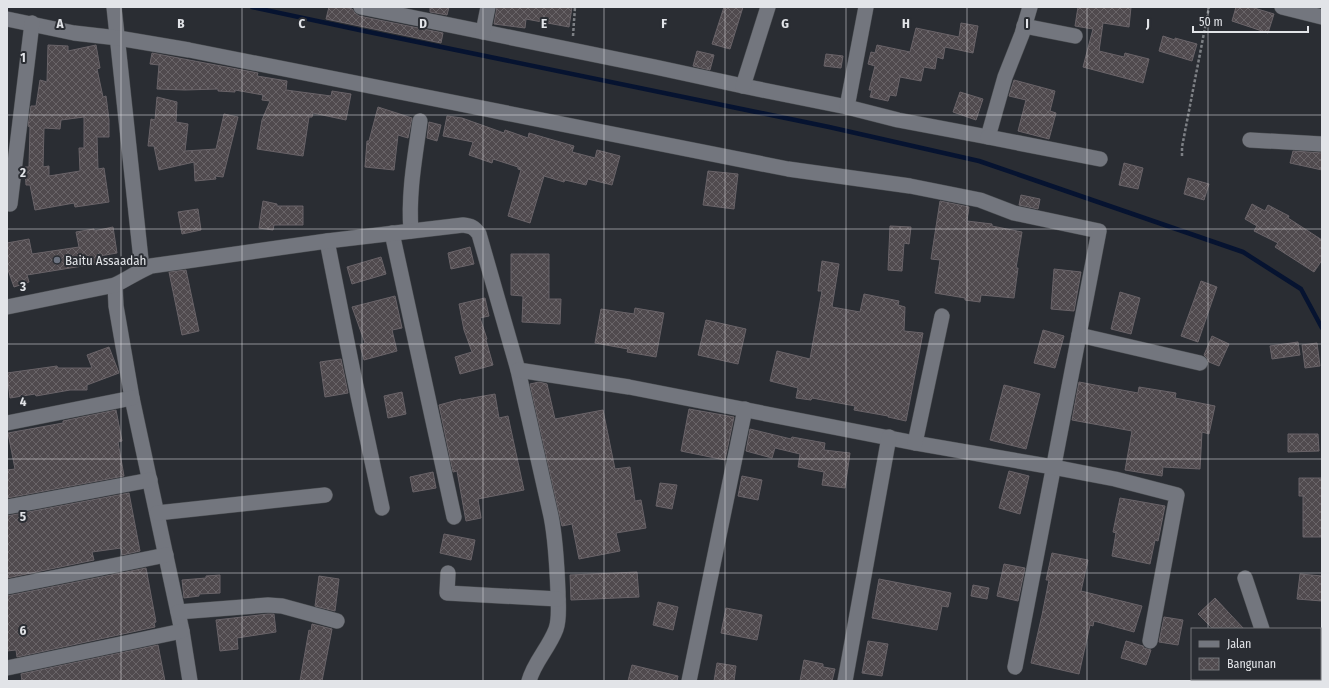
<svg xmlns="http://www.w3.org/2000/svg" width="1329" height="688" viewBox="0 0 1329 688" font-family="'Fira Sans Condensed',sans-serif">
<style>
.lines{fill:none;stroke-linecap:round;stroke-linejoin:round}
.stream{stroke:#061330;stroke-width:4.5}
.building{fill:url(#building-cross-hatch);stroke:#696368;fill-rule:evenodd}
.minor-casing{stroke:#494c50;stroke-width:16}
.path{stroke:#7d8085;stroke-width:2.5;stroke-dasharray:3 2;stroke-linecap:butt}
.minor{stroke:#73767e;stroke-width:15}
.grid{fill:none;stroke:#e2e4e8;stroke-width:1;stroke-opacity:0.55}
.worship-dot{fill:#6b7280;stroke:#2a2d33;stroke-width:1.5}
.labels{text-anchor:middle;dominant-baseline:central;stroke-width:4;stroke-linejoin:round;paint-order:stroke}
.poi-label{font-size:13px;fill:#e2e4e8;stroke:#2a2d33;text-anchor:start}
.grid-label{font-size:13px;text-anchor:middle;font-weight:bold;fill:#e2e4e8;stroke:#2a2d33;stroke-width:4;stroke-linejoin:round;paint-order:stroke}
</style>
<defs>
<pattern id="building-cross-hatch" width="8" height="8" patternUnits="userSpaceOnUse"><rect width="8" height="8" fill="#504a4e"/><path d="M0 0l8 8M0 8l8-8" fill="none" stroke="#696468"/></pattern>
</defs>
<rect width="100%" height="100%" fill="#2a2d33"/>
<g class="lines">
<!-- stream -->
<path class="stream" d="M252,7l112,24 465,96 150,34 264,91 58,37 21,39"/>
</g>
<!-- building -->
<g class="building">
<path d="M329,7h15l8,2 3,4 4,3 84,17 -2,10 -115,-24z"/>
<path d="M430,7h19l-2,8 -17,-3z"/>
<path d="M497,7h75l-3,20 -43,-8 -1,9 -31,-4z"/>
<path d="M724,7h19l-13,42 -18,-5z"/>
<path d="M1078,7h53l-2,20 -26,-4 -4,28 25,6 1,-4 24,6 -6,24 -60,-16 10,-38 -18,-3z"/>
<path d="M1236,7h15l23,7 -6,19 -36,-12z"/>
<path d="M961,23l17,3 -5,27 -28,-6 -2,12 -6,-2 -2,12 -11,-2 -3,14 -21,-4 -4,19 -6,-1 -2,6 -18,-4 2,-7h-3l6,-24 -7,-2 3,-12 4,1 2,-8 33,7 6,-24 43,9z"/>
<path d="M1163,36l12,4v-2l22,6 -5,17 -33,-10z"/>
<path d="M48,45l20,1v5l28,-6 4,23 -3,1 6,28 3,-1 3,24v17h-12l1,32 6,-1 5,34 -34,5 -1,-4 -39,7 -5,-25h-4l-1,-18h4l1,-40 -2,-1 3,-20h5l4,-26 7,2zM84,117v31h-5l1,23 -31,5v-10l-6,1 1,-39 16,1 1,-9z"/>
<path d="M697,51l17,4 -4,15 -17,-4z"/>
<path d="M152,53l106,20 -1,3 30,5 -1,9 45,6 1,-5 19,3 -5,26 -33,-7 -1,4h-3l-6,39 -46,-7 5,-29 8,-19 -8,-1 1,-5 -28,-5v2l-17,-1v-2l-33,1 -28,-1 2,-24 -9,-1z"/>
<path d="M826,54l17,2 -2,12 -17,-2z"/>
<path d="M1014,80l41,11 -5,20 6,2 -7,26 -31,-8 8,-31 -17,-4z"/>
<path d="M960,92l23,7 -7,21 -23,-8z"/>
<path d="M157,97l20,5 -1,20 12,2 -3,27 31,-2 8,-35 14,3 -15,60 -8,-1 1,3 -21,2 -1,-19 -35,8 -5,-24h-6l3,-27 4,1z"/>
<path d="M378,107l34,11 -4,20 -10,-3 -4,35 -29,-3 2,-26h2z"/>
<path d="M447,116l15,2 42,15 1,-3 23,8 1,-5 45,13 -2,6 23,6 2,-8 23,6 -8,29 -24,-6 -2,6 -21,-5 -1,2 -20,-6 -14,47 -22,-7 13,-46 -3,-1v-2l-25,-8 -1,4 -23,-8 4,-13 -30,-6z"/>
<path d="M429,122l12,3 -4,16 -10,-3z"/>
<path d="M1293,151l29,2v17l-32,-7z"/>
<path d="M1124,163l19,5 -5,21 -19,-4z"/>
<path d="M708,171l30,3 -4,35 -31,-4z"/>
<path d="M1188,178l21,6 -5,16 -20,-6z"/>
<path d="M1021,195l19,4 -2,10 -19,-4z"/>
<path d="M263,201l14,3v2h26v19h-29l-1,5 -14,-2z"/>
<path d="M940,201l29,6 -2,14 25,3v2l30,6 -6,36h2l-4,30 -33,-3 -1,7 -15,-2v-2l-30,-5 5,-33 -9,-1z"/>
<path d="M1252,204l13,7 3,-6 21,11 -1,2 34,22v20l-8,12 -39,-25 3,-4 -24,-12 3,-5 -12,-7z"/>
<path d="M198,209l3,21 -19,4 -4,-22z"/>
<path d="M890,226l21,1 -2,17 -5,-1 -2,28 -14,-1z"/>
<path d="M113,227l4,26 -17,3 1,7 -74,12 2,7 -15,5 -7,-20v-24l22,-4 3,15 47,-7 -3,-15 18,-3v2z"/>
<path d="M470,247l4,17 -23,5 -3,-16z"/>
<path d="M511,254h38v45h12l-1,25 -38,-2 1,-26 -12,-1z"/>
<path d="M381,257l5,17 -34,10 -5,-17z"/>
<path d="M822,261l17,3 -7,43 28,5 4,-18 35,7 -1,4 7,2 -1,24 19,2 -17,88 -18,-4v-1l-34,-6 1,-4 -43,-8 -1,2 -15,-2 2,-10 -28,-7 7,-30 33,8 12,-68h-4z"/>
<path d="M1054,269l27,3 -7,39 -23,-2z"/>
<path d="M186,270l13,61 -17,4 -13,-63z"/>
<path d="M1201,281l16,6 -19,55 -17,-6z"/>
<path d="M1120,292l20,6 -9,36 -20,-5z"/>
<path d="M395,296l7,32 -10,2 5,21 -33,9 -4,-15 5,-2 -13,-36z"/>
<path d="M485,298l4,18 -9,2 7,21 -1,1 7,25 -33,9 -5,-17 17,-5 -8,-22 -5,-26z"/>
<path d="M635,308l29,5 -8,44 -29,-5 1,-3 -33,-6 6,-34 33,5z"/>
<path d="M706,320l40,9 -8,35 -40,-9z"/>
<path d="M1043,330l21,6 -9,32 -21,-5z"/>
<path d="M1212,336l17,8 -10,22 -10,-4 -3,-5 -2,-2z"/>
<path d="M1298,342l2,13 -28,4 -2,-13z"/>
<path d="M1317,343l3,23 -15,2 -3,-23z"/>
<path d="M109,347l10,26 -32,12v5h-17l-34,6 -1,-2 -25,4 -3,-25 50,-7 1,2h34l-5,-13z"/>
<path d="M341,359l7,34 -23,4 -5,-35z"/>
<path d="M539,382l8,2 8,35 48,-9 12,59 15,-2 5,34 6,-1 5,28 -30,5 4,18 -41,8 -7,-35 -10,2 -32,-142z"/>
<path d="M1079,382l59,11 1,-6 37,6 -1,5 40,8 -6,28 -7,-2 -2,37 -37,-2 -1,9 -37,-6 7,-39 -60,-11z"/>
<path d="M1004,385l36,9 -14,55 -36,-9z"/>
<path d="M402,392l4,22 -18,4 -4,-22z"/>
<path d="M495,394l4,24 9,-2 16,74 -46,9 3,19 -15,3 -9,-50 -4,1 -14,-67 22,-6v1z"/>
<path d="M689,409l45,8 -9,43 -44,-9z"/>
<path d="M116,410l6,31 -4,1 6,34 -117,22v-28l8,-1 -7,-36 55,-10v-2z"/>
<path d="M750,429l41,10 1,-2 33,6 -1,7 26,3 -5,35 -23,-3 2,-13 -26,-5 2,-13 -25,-6 -3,10 -26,-7z"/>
<path d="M1288,434h30l1,17 -31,1z"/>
<path d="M1009,471l20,5 -9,38 -21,-6z"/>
<path d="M433,472l3,16 -23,4 -3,-15z"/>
<path d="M742,476l20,4 -4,20 -20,-4z"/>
<path d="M1299,478h23v59h-19v-41h-4z"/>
<path d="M660,483l17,2 -5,24 -16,-3z"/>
<path d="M129,493l11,58 -18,4 -1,-7 -29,4 2,8 -87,18v-62z"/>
<path d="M1120,498l45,8 -7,35 -3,-1 -5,24 -38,-8 4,-23 -3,-1z"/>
<path d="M444,534l31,6 -4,20 -31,-7z"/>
<path d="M1052,553l36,7 -7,31 61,15 -8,26 -40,-11 -1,5 -3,-1 -11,49 -48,-11 11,-48 7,-35h-3z"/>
<path d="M1004,564l21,4 -7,33 -21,-5z"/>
<path d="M146,568l10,54 -2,1 1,4 -138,30 -1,-7 -9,1v-55z"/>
<path d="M637,572l2,25 -68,3 -1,-25z"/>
<path d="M1300,574l22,2v25l-25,-2z"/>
<path d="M220,575v18l-21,1v2l-15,2 -2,-18 24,-2v-2z"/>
<path d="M319,576l20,3 -4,32 -20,-5z"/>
<path d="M879,579l72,14 -3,14 -6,-1 -5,24 -65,-12z"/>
<path d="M973,585l16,3 -2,11 -16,-3z"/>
<path d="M1215,598l29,31h-31l-15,-15z"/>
<path d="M658,602l20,5 -5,23 -20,-5z"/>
<path d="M726,608l36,7 -5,25 -36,-7z"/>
<path d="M268,614h6l2,18 -39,6 1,11 -18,2 -4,-31z"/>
<path d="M1164,617l19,3 -5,25 -19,-3z"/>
<path d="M312,624l20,5 -10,52h-22l9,-51 2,1z"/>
<path d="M868,641l20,3 -6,32 -20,-3z"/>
<path d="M1126,641l17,5 1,2 7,2 -5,15 -25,-7z"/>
<path d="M158,645l7,36h-143l-1,-7z"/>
<path d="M804,660l19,4v3l12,2 -3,12h-32z"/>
<path d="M717,663l19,3 -2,15h-20z"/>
<path d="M632,665l46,11 -1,5h-49z"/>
</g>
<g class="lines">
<defs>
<g id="minor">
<path d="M114,7l28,262"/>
<path d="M361,7l294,60 88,19 104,21"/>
<path d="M866,7l-19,100 51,13 90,17 17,-60 17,-43 8,-27"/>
<path d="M1282,7l40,10"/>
<path d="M7,19l67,14 44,5 71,12 599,119 122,17 70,14 34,13 85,18 -84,436"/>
<path d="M1024,26l51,10"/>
<path d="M483,32l5,-25"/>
<path d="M743,86l25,-79"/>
<path d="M988,137l112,22"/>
<path d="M1250,140l72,4"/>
<path d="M10,204l22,-181"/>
<path d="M411,231c-3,-37 4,-74 9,-110"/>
<path d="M392,233l62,284"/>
<path d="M327,241l26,131 29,136"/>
<path d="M115,285l1,21 16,92 50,233 8,50"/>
<path d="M7,307l108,-22c12,-6 24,-14 36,-19l176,-25 136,-16c8,1 11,2 16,9l39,136 33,146c5,25 6,50 7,76 0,12 2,26 -2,37 -7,19 -22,33 -27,52"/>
<path d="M1079,335l121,28"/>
<path d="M518,370l111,17 286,56 138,24 62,12 62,16 -27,146"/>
<path d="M7,423l125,-25"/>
<path d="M915,443l27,-127"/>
<path d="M7,507l143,-27"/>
<path d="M157,513l168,-18"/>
<path d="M448,573l-1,20 111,6"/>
<path d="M1245,578l17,51"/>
<path d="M7,587l159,-32"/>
<path d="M178,612l90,-7 14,1 55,15"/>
<path d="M1320,664l2,-3"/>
<path d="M7,668l175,-37"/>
<path d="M1293,679l11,2"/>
<path d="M689,681l56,-272"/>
<path d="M845,681l44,-244"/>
</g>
</defs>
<!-- minor casing -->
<use href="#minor" class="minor-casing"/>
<!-- path -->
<g class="path">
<path d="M573,36l2,-29"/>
<path d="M1182,156v-9l27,-140"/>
</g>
<!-- minor -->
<use href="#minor" class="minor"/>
</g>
<!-- grid -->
<path class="grid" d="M121,7v674M242,7v674M362,7v674M483,7v674M604,7v674M725,7v674M846,7v674M967,7v674M1087,7v674M1208,7v622M7,115h1315M7,229h1315M7,344h1315M7,459h1315M7,573h1315M1208,679v2"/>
<!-- markers -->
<circle class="worship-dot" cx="57" cy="260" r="4"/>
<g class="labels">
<!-- poi labels -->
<g class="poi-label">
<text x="65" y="260">Baitu Assaadah</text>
</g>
</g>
<g class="grid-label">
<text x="60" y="28">A</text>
<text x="181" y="28">B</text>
<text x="302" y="28">C</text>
<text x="423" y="28">D</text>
<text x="544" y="28">E</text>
<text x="664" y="28">F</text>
<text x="785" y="28">G</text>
<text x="906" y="28">H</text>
<text x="1027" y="28">I</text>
<text x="1148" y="28">J</text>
<text x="23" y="62">1</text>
<text x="23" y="177">2</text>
<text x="23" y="291">3</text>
<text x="23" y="406">4</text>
<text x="23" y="521">5</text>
<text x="23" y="635">6</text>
</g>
<!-- border -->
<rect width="1329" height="688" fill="none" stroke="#e2e4e8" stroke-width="16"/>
<!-- legend -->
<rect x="1191" y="628" width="130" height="52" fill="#2a2d33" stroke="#74767b"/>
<rect x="1199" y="641" width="20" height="6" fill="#73767e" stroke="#74767b"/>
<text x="1227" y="648" font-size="12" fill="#e2e4e8">Jalan</text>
<rect x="1199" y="658" width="20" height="12" fill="url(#building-cross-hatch)" stroke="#74767b"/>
<text x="1227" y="668" font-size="12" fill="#e2e4e8">Bangunan</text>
<!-- scale -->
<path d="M1193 26v6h115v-6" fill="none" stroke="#e2e4e8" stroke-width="2"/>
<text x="1199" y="26" font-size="12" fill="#e2e4e8" stroke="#2a2d33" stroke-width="3" paint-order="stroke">50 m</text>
</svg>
